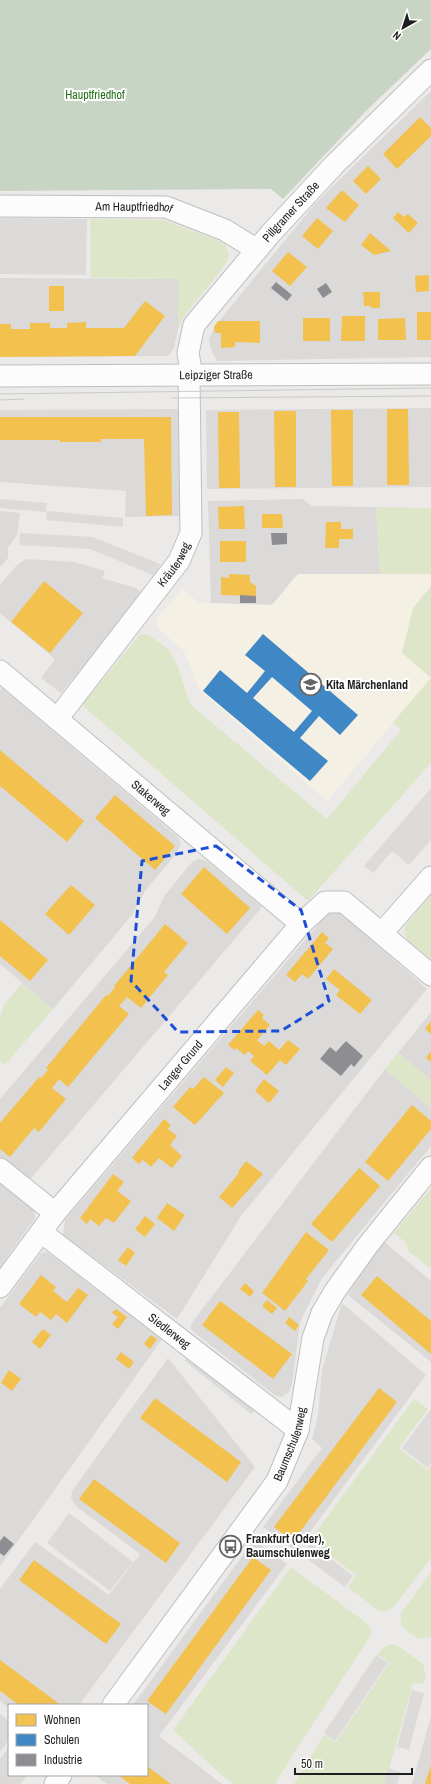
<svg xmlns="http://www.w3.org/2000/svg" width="431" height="1784" viewBox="0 0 431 1784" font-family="'Archivo Narrow',sans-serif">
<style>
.residential{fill:#dbdad9}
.education{fill:#f4f1e4}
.grass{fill:#dee6ca}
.cemetery{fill:#c8d5c5}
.parking{fill:#dcdbda}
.homes{fill:#f2c14e}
.schools{fill:#3f88c5;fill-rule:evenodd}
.industry{fill:#8d8d92}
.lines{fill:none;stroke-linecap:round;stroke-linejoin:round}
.minor-casing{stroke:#bfbfbe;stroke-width:23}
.minor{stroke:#fcfcfc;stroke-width:21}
.tram{stroke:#cacac9;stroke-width:1}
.marked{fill:none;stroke:#1d4ed8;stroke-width:3;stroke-dasharray:8 5;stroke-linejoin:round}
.labels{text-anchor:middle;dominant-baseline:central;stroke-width:4;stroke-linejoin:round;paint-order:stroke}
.park-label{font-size:12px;fill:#217018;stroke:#fff}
.street-label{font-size:12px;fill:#1e1e1e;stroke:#fff}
.poi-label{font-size:12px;font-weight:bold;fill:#1e1e1e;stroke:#fff;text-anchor:start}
</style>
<rect width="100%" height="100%" fill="#eceae8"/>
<!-- residential -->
<g class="residential">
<path d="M431,91v266l-214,4 -6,-11 -2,-10 5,-13 100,-122 25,-25z"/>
<path d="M0,278l178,1v50l-4,19 -6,8 -168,1z"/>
<path d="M431,408v79l-224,2 -1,-79z"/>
<path d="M180,409l6,107 -61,1 1,-26 -126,-9v-72z"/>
<path d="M303,499l9,7 64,1 4,67h-82l-26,31 -61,-2 -3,-102z"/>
<path d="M0,511l20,2 -3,22 -9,13v10l-8,9z"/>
<path d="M26,559l48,3 31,9 -3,7 34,10 7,6 -82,99 -20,-15 14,-19 -55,-46v-28l16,-19z"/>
<path d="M2,688l177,150 2,7 -4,8 -32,38 -13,24 -79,94 -53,-45v-274z"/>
<path d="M198,859l9,2 55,46 -234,275 -28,-24v-59l154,-181 11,-23 26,-32z"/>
<path d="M328,913h13l86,76 -186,227 -64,103 -114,-84 2,-15z"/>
<path d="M431,1012v68l-33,-27z"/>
<path d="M385,1069l46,39v38l-109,132 -22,44 -8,62 -4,9 -6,4 -6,-1 -81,-63 -4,-4v-5z"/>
<path d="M0,1179l34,28 1,11 -35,49z"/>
<path d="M383,1241l48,40v81l-83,-67 14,-25z"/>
<path d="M47,1252l115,87 -162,227v-258l41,-55z"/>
<path d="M342,1303l84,72 -130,176 -33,-24 59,-79 -10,-9 6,-24 4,-45z"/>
<path d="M168,1358l87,109 -176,238h-70v3l-9,-7v-112l35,-47 74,53 31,-41 -63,-47 -6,-9 1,-7z"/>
<path d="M254,1540l33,24 -128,172 63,48h-115l-13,-9h53v-70h-14z"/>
<path d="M431,1716v68h-19z"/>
<path d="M9,1747v28h18l-7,9h-20v-25z"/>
</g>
<!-- education -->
<path class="education" d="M298,574h133v12l-18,23 18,69 -104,123 -127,-110 -16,-40 -27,-24 -1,-7 26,-31 17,14 73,2z"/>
<!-- grass -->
<g class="grass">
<path d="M90,219l74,1 61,23 4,13 -4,9 -42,53 -5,11v-50l-87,-1z"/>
<path d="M376,507l55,1v66h-51z"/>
<path d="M431,586v177l-123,138 -226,-196 58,-71 9,1 20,15 8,14 13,40 137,115 74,-89 -8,-8 38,-44 -29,-25 11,-45z"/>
<path d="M431,895v65c-11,-9 -30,-19 -26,-34z"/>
<path d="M22,983l31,26 -48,56 -5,-4v-44l4,-12z"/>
<path d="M398,1053l33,27v28l-46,-39z"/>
<path d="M431,1188v81l-23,-18 -2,-8 -12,-10z"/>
<path d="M414,1399l14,10 -29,39 29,22 3,-4v92l-37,49 -10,5 -7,-2 -29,-23 8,-12 -46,-35z"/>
<path d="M291,1567l77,57 4,7 -2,6 -67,102 -28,45h-41l-15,-11 -46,-43z"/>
<path d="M431,1572v65l-12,2 -10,-6 -8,-9v-11z"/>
<path d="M392,1644l6,2 25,18 3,14 -3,6 -10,-1 -28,101h-91l30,-49 12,7 53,-79 -12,-9 7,-7z"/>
</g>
<!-- cemetery -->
<path class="cemetery" d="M0,0h431v49l-64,61 -84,89 -12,-10 -271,2z"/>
<!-- parking -->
<g class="parking">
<path d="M0,218l87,1 -1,56 -86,-1z"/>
<path d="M0,499l47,4 -1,9 -46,-4z"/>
<path d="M47,511l76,7v9l-77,-7z"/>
<path d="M20,533l73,4 67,27 -5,12 -65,-27 -71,-4z"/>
<path d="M431,788v52l-22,25 -17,-14 -19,22 -9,-7z"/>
<path d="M190,1355l67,53 -6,6 -66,-53z"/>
<path d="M431,1409v54l-3,5 -26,-20z"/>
<path d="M139,1441l53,42 -19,12 -1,14 -52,-40z"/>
<path d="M69,1513l64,49 -23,29 -63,-48z"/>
<path d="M311,1544l42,32 -8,11 -43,-32z"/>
<path d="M376,1655l12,8 -53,78 -11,-8z"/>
<path d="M412,1690l12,3 -15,57 -12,-3z"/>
<path d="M0,1714l9,6v20l-9,12z"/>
<path d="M388,1768l13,4 -4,12h-13z"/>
</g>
<!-- homes -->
<g class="homes">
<path d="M420,117l11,11v8l-34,33 -14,-15z"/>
<path d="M368,166l13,13 -15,15 -13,-13z"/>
<path d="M342,190l17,15 -14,17 -19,-14z"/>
<path d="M398,212l6,5 4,-3 10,9 -9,10 -16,-15z"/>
<path d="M317,218l16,13 -15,18 -16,-13z"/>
<path d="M370,233l21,18 -17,4 -13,-10z"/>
<path d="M288,252l19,15 -17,19 -18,-15z"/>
<path d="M429,275v16l-13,1 -1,-16z"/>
<rect x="49" y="286" width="15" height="25"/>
<path d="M363,292h17v16h-9v-2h-7z"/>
<path d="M145,301l20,15 -30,40 -135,1v-33h11v5h19v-6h20v5h17v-5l19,-1v6h38z"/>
<rect x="417" y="312" width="14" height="28"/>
<path d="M342,316h23v25h-24z"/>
<rect x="303" y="318" width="27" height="23"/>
<path d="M405,318l1,22h-28v-21z"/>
<path d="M218,321h42v22l-25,-1v5l-14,1v-15h-6l-1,-6z"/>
<path d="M387,409h21l1,76h-22z"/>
<path d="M331,410h22v76h-21z"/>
<path d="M274,411h22v76h-21z"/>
<path d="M218,412h21l1,76h-21z"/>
<path d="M0,417h171l1,98 -26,1 -2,-77h-43v3h-41v-2h-60z"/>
<path d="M244,506l1,23h-26l-1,-22z"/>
<path d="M262,514h20l1,14h-21z"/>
<path d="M326,522h15v7h12v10h-14v9h-14z"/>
<rect x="220" y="541" width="26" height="21"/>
<path d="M229,574l21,1v7l6,4v10l-35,-1v-18l8,1z"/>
<path d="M44,581l39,32 -33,40 -39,-31z"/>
<path d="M0,750l84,71 -17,21 -67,-56z"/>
<path d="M115,795l60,51 -20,24 -60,-52z"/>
<path d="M204,867l46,41 -23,26 -46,-40z"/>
<path d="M71,885l24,20 -26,30 -24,-21z"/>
<path d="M0,920l48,40 -18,21 -30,-25z"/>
<path d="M165,924l23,19 -24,29 4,3 -27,33 -14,-11 -8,9 10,8 -61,73 -9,-8 -7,9 14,11 -27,33 -5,-4 -24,29 -10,-8v-26l39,-46 2,1 7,-8 -2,-2 60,-73 2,1 7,-9 -1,-1z"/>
<path d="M322,932l7,6 -4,5 8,6 -25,30 -6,-5 -7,8 -9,-7z"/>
<path d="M334,969l38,31 -12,14 -24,-19 4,-5 -14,-11z"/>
<path d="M258,1010l6,5 -2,3 8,7 -13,15 7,6 5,-5 10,9 9,-10 12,9 -14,16 -6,-5 -13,15 -17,-14 4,-5 -6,-5 -3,4 -9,-7 -2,2 -6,-5z"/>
<path d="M431,1021v13l-6,-5z"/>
<path d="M431,1051v11l-5,-4z"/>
<path d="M226,1067l8,6 -11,14 -8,-7z"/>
<path d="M204,1077l20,16 -29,32 -22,-18 17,-20 3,2z"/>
<path d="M264,1079l15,12 -10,12 -14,-12z"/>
<path d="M412,1105l19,16v8l-43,52 -23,-19z"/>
<path d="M164,1119l7,6 -3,4 9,7 -7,9 12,11 -10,12 -13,-10 -8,9 -8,-7 -4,4 -7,-6z"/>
<path d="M246,1161l17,13 -31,34 -13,-11 20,-24 -1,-1z"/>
<path d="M359,1168l21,18 -48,56 -21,-18z"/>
<path d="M113,1174l11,8 -7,9 14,10 -17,22 -8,-5 -7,8 -9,-7 -3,5 -7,-6z"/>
<path d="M167,1203l18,12 -11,16 -17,-13z"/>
<path d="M145,1216l10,8 -10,13 -10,-8z"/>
<path d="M306,1232l23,18 -23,29 2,2 -23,30 -23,-18z"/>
<path d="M128,1247l7,6 -9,13 -8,-6z"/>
<path d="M41,1275l15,12 -3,4 14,11 11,-14 10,7 -21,28 -11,-9 -5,6 -11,-8 -4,5 -17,-13z"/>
<path d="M377,1276l54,45v33l-70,-59z"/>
<path d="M245,1283l9,8 -4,6 -10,-8z"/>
<path d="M267,1300l10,8 -5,6 -10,-8z"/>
<path d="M220,1301l72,53 -19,25 -71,-54z"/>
<path d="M116,1309l11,8 -9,12 -6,-5 6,-7 -6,-4z"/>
<path d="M289,1317l10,8 -4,6 -10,-8z"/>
<path d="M43,1329l8,6 -11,14 -8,-7z"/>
<path d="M151,1335l6,4 -7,10 -6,-5z"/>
<path d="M121,1352l13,10 -5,7 -13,-10z"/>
<path d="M9,1370l12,9 -9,12 -11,-8z"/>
<path d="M379,1388l18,14 -104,139 -19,-14z"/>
<path d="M155,1398l86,64 -14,20 -87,-64z"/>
<path d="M94,1479l86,64 -14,20 -87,-64z"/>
<path d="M253,1557l18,13 -105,144 -19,-13z"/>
<path d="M34,1560l87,64 -15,20 -87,-64z"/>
<path d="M0,1660l61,45h-42l-16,-12 -3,-2z"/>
<path d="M431,1765v19h-6z"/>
<path d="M147,1766l24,18h-41l-12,-9h29z"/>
</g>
<!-- schools -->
<path class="schools" d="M263,634l95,81 -18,20 -21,-19 -19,22 28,23 -18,20 -107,-90 17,-21 27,23 18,-22 -20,-16zM272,677l40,34 -18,21 -41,-34z"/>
<!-- industry -->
<g class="industry">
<path d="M276,282l16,13 -5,6 -16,-13z"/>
<path d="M326,283l6,9 -9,6 -6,-9z"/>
<path d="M271,533h16v11l-15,1z"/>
<path d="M240,595l16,1v7h-16z"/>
<path d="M346,1041l17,15 -9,11 -3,-3 -10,12 -21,-17 10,-12 6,5z"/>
<path d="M4,1536l10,8 -10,12 -4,-3v-12z"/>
</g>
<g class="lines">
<defs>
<g id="minor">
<path id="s1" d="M0,206l166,1 59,23 32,20"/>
<path id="s2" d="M0,376l431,-2"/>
<path id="s3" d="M0,671l301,253"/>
<path id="s4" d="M57,719l122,-158 12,-28 -2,-158 1,-11 -2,-11 6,-28 77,-92 63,-68 97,-95"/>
<path d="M382,933l49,-56"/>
<path d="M0,1169l55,44"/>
<path id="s5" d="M41,1232l257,198"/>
<path id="s6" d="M0,1287l55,-74 246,-289 24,-22h19l87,73"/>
<path id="s7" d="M113,1705l164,-224 21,-51 15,-92 9,-25 13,-22 33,-46 63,-78"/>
<path d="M55,1784l6,-9"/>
</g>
</defs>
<!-- minor casing -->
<use href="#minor" class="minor-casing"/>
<!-- minor -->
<use href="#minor" class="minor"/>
<!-- tram -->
<g class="tram">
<path d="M0,394l431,-6"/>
<path d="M172,398l259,-2"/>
<path d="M0,400l24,-1"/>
</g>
</g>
<!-- marked area -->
<path class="marked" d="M216,846l85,64 28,91 -48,30 -103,1 -47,-51 11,-120z"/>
<!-- icons -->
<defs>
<symbol id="school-ring" viewBox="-11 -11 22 22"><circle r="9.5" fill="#fff" stroke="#666565" stroke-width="1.5"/><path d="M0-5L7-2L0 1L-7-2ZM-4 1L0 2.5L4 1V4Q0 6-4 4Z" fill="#666565"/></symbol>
<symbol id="bus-ring" viewBox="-11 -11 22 22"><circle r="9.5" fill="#fff" stroke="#666565" stroke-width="1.5"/><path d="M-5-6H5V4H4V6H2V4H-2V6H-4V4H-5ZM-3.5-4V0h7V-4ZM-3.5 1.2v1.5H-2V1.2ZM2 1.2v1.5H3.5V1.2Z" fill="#666565"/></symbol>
</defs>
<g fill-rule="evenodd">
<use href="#school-ring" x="298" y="672" width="25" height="25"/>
<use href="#bus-ring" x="218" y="1534" width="25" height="25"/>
</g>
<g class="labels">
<!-- park labels -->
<g class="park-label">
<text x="95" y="95">Hauptfriedhof</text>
</g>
<!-- street labels -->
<g class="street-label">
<text stroke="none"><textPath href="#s1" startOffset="134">Am Hauptfriedhof</textPath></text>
<text stroke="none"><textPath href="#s4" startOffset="588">Pillgramer Straße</textPath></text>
<text stroke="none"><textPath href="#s2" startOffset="216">Leipziger Straße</textPath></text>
<text stroke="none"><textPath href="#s4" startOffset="194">Kräuterweg</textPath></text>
<text stroke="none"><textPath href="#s3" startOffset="197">Stakerweg</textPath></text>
<text stroke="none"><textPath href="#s6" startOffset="286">Langer Grund</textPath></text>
<text stroke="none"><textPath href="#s5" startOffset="162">Siedlerweg</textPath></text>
<text stroke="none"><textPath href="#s7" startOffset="317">Baumschulenweg</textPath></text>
</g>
<!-- poi labels -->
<g class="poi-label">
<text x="326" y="685">Kita Märchenland</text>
<text x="246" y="1539">Frankfurt (Oder),<tspan x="246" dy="14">Baumschulenweg</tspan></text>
</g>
</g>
<!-- legend -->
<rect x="8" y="1704" width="140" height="72" fill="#ffffff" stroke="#a5a5a5"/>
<rect x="16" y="1714" width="20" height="12" fill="#f2c14e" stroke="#a5a5a5"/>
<text x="44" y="1724" font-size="12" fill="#1e1e1e">Wohnen</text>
<rect x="16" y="1734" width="20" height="12" fill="#3f88c5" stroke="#a5a5a5"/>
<text x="44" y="1744" font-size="12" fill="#1e1e1e">Schulen</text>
<rect x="16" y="1754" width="20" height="12" fill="#8d8d92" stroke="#a5a5a5"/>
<text x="44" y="1764" font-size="12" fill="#1e1e1e">Industrie</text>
<!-- north arrow -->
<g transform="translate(403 28) rotate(219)" stroke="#ffffff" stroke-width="3" paint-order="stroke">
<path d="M0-3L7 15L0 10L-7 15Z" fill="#1e1e1e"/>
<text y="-6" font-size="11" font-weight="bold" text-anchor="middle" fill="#1e1e1e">N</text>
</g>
<!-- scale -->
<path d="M295 1768v6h117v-6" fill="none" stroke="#1e1e1e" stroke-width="2"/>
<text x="301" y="1768" font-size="12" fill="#1e1e1e" stroke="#ffffff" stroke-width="3" paint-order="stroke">50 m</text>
</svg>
